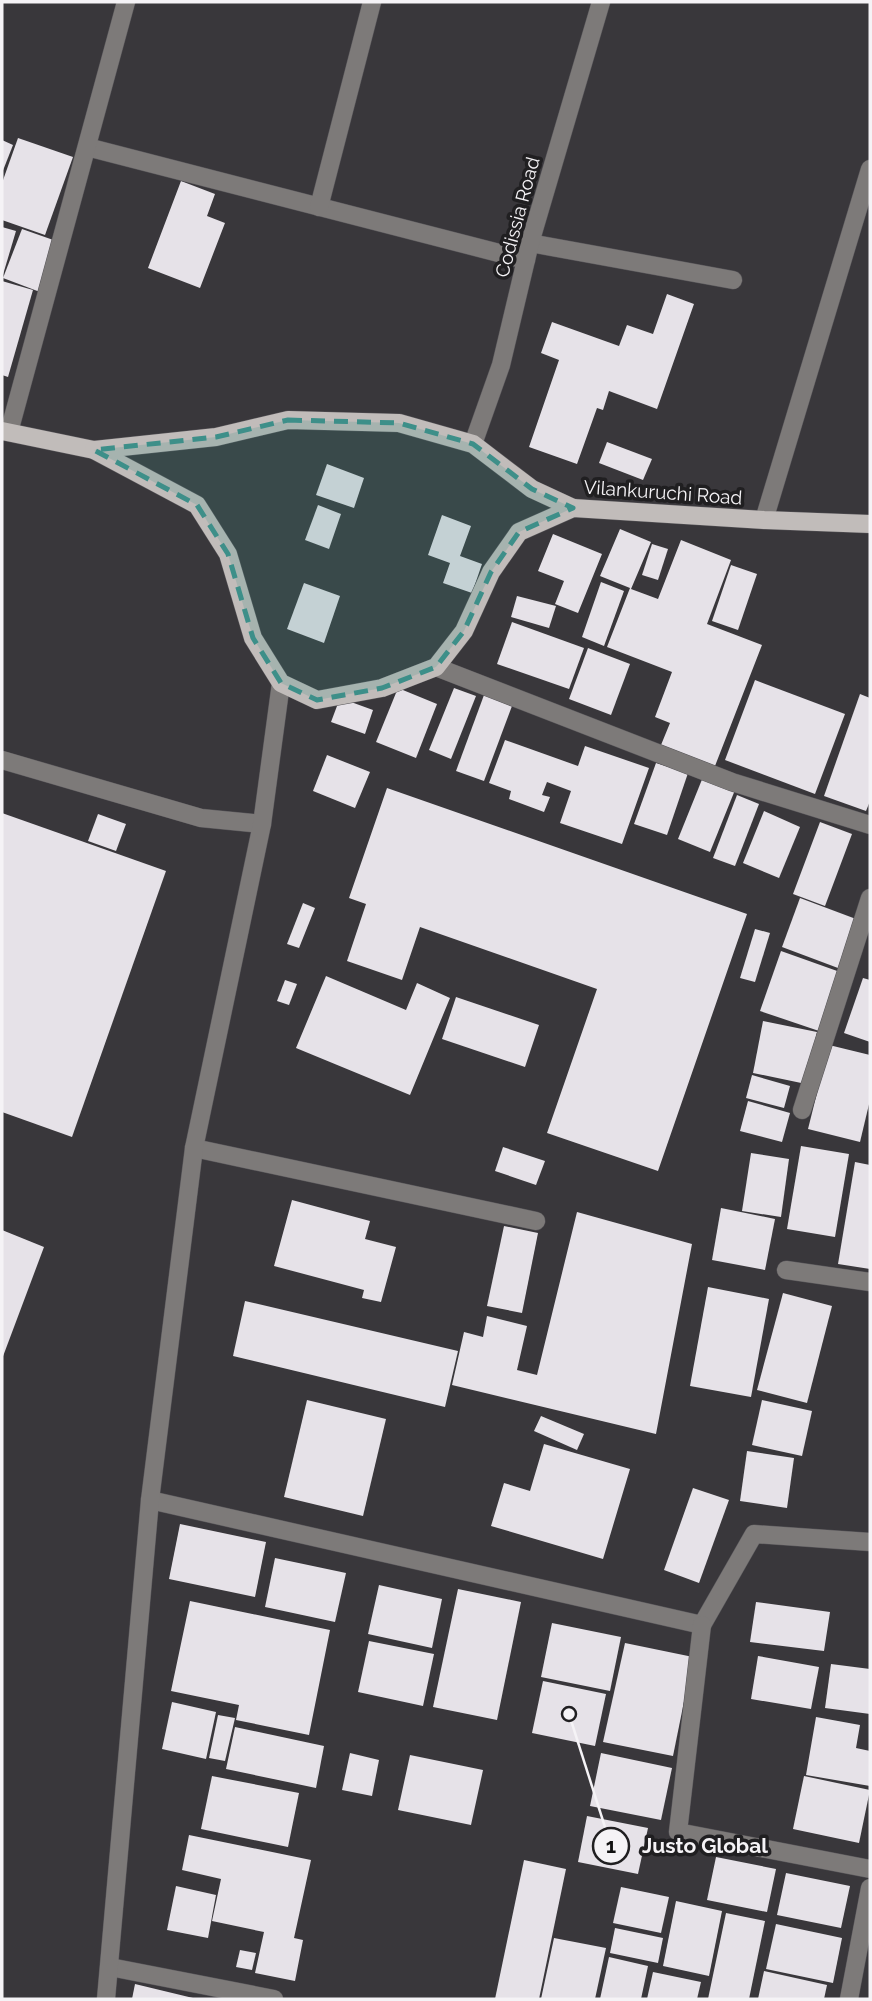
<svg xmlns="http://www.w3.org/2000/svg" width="872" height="2001" viewBox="0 0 872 2001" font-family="Raleway,sans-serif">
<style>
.building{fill:#e6e2e8}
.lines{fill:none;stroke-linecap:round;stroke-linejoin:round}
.minor-casing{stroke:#575559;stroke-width:19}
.major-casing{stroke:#575559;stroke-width:19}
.minor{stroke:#7d7a79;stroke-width:18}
.major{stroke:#c1bcba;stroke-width:18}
.marked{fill:#3d8f89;fill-opacity:0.2;stroke:#3d8f89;stroke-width:5;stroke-dasharray:14 9;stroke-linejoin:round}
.labels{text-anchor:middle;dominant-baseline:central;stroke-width:7;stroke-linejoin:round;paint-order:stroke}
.street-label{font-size:19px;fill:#f5f3f6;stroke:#201f21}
.leader{fill:none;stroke:#f5f3f6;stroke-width:2.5}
.callout-dot{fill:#f5f3f6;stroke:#201f21;stroke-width:2.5}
.mark-label{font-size:21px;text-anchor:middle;font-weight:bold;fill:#111}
.callout-label{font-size:21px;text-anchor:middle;font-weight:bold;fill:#f5f3f6;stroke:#201f21;stroke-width:7;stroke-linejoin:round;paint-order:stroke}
</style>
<rect width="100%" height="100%" fill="#39373b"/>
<!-- building -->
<g class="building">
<path d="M18,138l55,19 -28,78 -43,-15v-37z"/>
<path d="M2,140l11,5 -11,28z"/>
<path d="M181,181l34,13 -8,22 18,7 -25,65 -52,-20z"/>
<path d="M2,227l14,4 -14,47z"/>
<path d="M22,229l37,13 -19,50 -37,-14z"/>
<path d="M2,281l31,9 -25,87 -6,-2z"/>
<path d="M667,294l27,10 -37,105 -48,-18 -6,19 -6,-2 -20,56 -48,-17 30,-87 -18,-7 11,-31 67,24 8,-21 26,9z"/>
<path d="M607,442l45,17 -9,21 -44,-17z"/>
<path d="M327,464l37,14 -10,30 -38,-13z"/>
<path d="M318,505l23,9 -12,35 -24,-9z"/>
<path d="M442,515l29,11 -11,30 22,8 -10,29 -29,-10 7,-20 -22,-8z"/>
<path d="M620,529l31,13 -20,47 27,10 23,-59 50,20 -24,64 55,21 -47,121 -54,-21 9,-22 -15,-6 17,-45 -65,-25 23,-59 -30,-12z"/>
<path d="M553,534l49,20 -24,59 -23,-9 9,-23 -26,-10z"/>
<path d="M652,544l16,5 -10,31 -16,-5z"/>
<path d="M731,565l26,9 -19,56 -26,-9z"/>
<path d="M601,582l23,9 -20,55 -22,-9z"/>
<path d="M304,583l36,13 -16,47 -37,-14z"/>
<path d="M517,596l39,10 -7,22 -38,-11z"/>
<path d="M512,622l72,26 -15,41 -72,-25z"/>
<path d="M588,648l42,16 -19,51 -42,-16z"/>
<path d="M755,680l90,34 -30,80 -90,-34z"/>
<path d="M398,688l39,16 -21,54 -40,-16z"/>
<path d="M454,688l22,8 -25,63 -22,-9z"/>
<path d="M860,694l10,4v103l-4,10 -42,-15z"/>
<path d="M484,695l28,11 -28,75 -28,-10z"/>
<path d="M340,698l33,12 -8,24 -34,-12z"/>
<path d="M505,740l73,26 7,-20 64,22 -27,76 -62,-21 11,-32 -24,-9 -5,13 8,2 -6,15 -35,-13 2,-8 -22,-8z"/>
<path d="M327,755l43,17 -15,36 -42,-17z"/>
<path d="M656,763l32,10 -21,62 -33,-11z"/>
<path d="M703,777l32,13 -25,62 -32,-13z"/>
<path d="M387,788l360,126 -89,257 -111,-38 50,-144 -177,-62 -18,53 -55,-19 19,-57 -17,-6z"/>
<path d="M737,795l22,9 -24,62 -22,-8z"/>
<path d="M764,811l36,16 -21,51 -36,-15z"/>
<path d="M2,813l164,58 -94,266 -70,-25z"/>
<path d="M98,814l28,10 -10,27 -28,-10z"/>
<path d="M820,822l32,12 -27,72 -32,-12z"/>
<path d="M800,898l56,21 -18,49 -56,-21z"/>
<path d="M303,903l12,5 -16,40 -12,-4z"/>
<path d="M755,929l15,4 -15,49 -15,-4z"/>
<path d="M781,951l59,21 -21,59 -59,-20z"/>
<path d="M326,976l80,34 11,-27 33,15 -40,97 -114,-47z"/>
<path d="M863,978l7,2v62l-26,-9z"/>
<path d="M285,980l12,4 -8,21 -12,-4z"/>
<path d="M456,997l83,28 -14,42 -83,-28z"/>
<path d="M763,1021l54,11 -11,52 -53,-11z"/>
<path d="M829,1045l41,10v45l-10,42 -52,-13z"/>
<path d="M752,1075l38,11 -6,22 -38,-10z"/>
<path d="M748,1101l42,12 -8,29 -42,-11z"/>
<path d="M801,1146l48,8 -14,83 -48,-8z"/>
<path d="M503,1147l42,14 -9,24 -41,-14z"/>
<path d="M751,1153l38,6 -8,58 -39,-6z"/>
<path d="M855,1162l15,3v104l-32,-5z"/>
<path d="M292,1200l78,21 -5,18 31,8 -15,55 -19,-4 2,-8 -90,-24z"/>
<path d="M721,1208l54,11 -10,51 -53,-10z"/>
<path d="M577,1212l115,32 -36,190 -204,-49 12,-53 19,5 4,-21 40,10 -10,44 20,5z"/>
<path d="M504,1226l34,7 -16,80 -35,-7z"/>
<path d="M2,1230l42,17 -42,112z"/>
<path d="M708,1287l61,12 -18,98 -61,-11z"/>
<path d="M783,1293l49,13 -25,97 -50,-13z"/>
<path d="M245,1301l213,50 -13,56 -212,-51z"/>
<path d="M307,1400l79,19 -23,97 -79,-19z"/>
<path d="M762,1400l50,11 -10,45 -50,-11z"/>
<path d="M541,1416l43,18 -7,16 -43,-19z"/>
<path d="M544,1444l86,25 -27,90 -112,-33 13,-43 26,8z"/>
<path d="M747,1451l47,7 -7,50 -47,-7z"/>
<path d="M693,1488l36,12 -30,83 -35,-13z"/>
<path d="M180,1524l86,18 -11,55 -86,-18z"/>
<path d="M275,1558l71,15 -11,49 -70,-15z"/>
<path d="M379,1585l63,14 -10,49 -64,-14z"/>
<path d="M458,1589l63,13 -24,118 -64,-13z"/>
<path d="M190,1601l140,29 -21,105 -73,-15 3,-15 -68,-14z"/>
<path d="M756,1602l74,10 -6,39 -74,-9z"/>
<path d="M552,1623l69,14 -11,54 -69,-14z"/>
<path d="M369,1641l65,13 -11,52 -65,-14z"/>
<path d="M625,1643l68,14 -20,99 -70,-14z"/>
<path d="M758,1656l61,11 -8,42 -60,-10z"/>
<path d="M831,1664l39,5v45l-45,-6z"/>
<path d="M543,1681l63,13 -11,52 -63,-13z"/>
<path d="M172,1702l44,10 -10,47 -44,-10z"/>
<path d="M218,1715l17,3 -10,43 -16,-3z"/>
<path d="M816,1717l44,8 -4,23 14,3v35l-64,-11z"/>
<path d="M235,1727l89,19 -8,42 -90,-19z"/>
<path d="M350,1753l29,7 -7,36 -30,-6z"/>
<path d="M601,1753l71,15 -11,52 -71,-14z"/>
<path d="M410,1755l73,15 -12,55 -73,-15z"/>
<path d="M212,1776l87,17 -11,54 -87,-18z"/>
<path d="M804,1776l66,14 -11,53 -66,-14z"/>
<path d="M587,1816l61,12 -10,46 -60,-12z"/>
<path d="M189,1835l122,25 -17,78 9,2 -8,41 -40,-8 9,-41 -52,-11 9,-42 -39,-9z"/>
<path d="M716,1857l60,12 -9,43 -60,-12z"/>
<path d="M524,1860l42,9 -27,130h-44z"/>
<path d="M786,1873l64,13 -9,42 -64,-13z"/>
<path d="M176,1886l40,9 -8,43 -41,-8z"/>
<path d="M621,1887l48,10 -8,36 -48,-10z"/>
<path d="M676,1901l46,10 -13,65 -46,-10z"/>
<path d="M726,1913l39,8 -16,78h-41z"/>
<path d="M776,1924l66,14 -9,45 -67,-14z"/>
<path d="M615,1928l48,10 -5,25 -48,-10z"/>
<path d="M554,1938l52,10 -11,51h-54z"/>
<path d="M240,1950l16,3 -4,17 -16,-3z"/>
<path d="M609,1957l39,9 -7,33h-41z"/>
<path d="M764,1971l63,14 -3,14h-66z"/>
<path d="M653,1972l48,10 -4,17h-50z"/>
<path d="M135,1984l58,14v1h-61z"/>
</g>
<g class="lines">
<defs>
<g id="minor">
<path d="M87,147l439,113"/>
<path d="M319,207l53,-205"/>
<path d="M530,243l203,37"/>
<path d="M9,432l117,-430"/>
<path d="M473,444l28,-79 29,-122 71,-241"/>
<path d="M764,520l106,-351"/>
<path d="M436,667l296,115 138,43"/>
<path d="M2,760l199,58 61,6"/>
<path d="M802,1110l68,-212"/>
<path d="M194,1148l342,73"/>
<path d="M786,1270l84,12"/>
<path d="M150,1500l552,125 52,-91 116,8"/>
<path d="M702,1625l-24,207 192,37"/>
<path d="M110,1967l164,32"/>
<path d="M106,1999l44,-499 44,-352 68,-324 19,-141"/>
<path d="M849,1999l21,-111"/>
</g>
<g id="major">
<path d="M2,431l92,19 103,55 31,49 25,84 28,45 36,17 65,-12 54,-21 28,-36 27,-59 28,-40 54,-24 191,12 106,4"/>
<path d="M94,450l122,-13 72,-17 111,3 74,21 59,45 41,19"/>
</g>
</defs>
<!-- minor casing -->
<use href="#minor" class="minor-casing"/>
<!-- major casing -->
<use href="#major" class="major-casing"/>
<!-- minor -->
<use href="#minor" class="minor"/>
<!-- major -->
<use href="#major" class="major"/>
</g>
<!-- marked area -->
<path class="marked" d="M288,420l111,3 74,21 59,45 41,19 -54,24 -28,40 -27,59 -28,36 -54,21 -65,12 -36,-17 -28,-45 -25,-84 -31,-49 -103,-55 122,-13z"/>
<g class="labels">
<!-- street labels -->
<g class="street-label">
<text transform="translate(517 217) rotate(-75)">Codissia Road</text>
<text transform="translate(663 492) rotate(4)">Vilankuruchi Road</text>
</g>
</g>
<!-- callouts -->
<path class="leader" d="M569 1714L611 1846"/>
<g class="callout-dot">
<circle cx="569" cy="1714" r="7"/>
<circle cx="611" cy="1846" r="18"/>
</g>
<g class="mark-label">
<text x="611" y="1853">1</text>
</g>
<g class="callout-label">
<text x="705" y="1853">Justo Global</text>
</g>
<!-- border -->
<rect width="872" height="2001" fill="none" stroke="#f5f3f6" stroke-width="7"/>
</svg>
